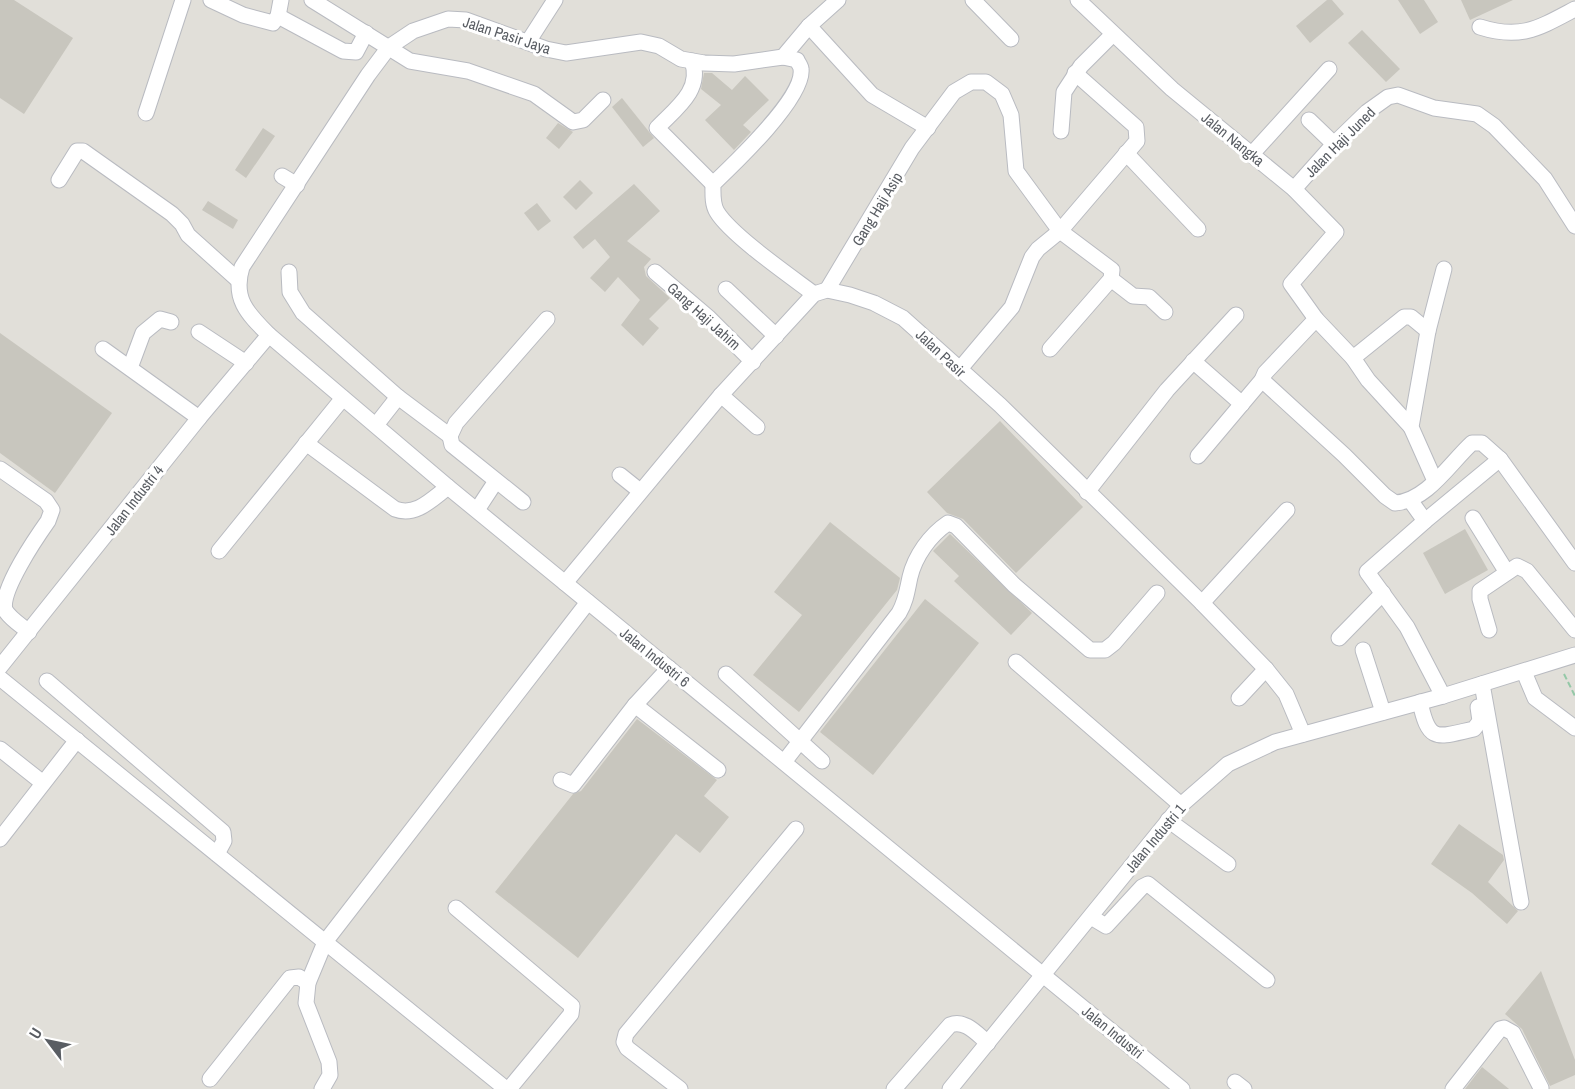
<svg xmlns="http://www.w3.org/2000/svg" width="1575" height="1089" viewBox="0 0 1575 1089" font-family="'Archivo Narrow',sans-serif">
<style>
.industrial{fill:#e1dfd9}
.building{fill:#c8c6be}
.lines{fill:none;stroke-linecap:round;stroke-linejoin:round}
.minor-casing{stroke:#b9bbc1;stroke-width:17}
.path{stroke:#94c8a7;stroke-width:2;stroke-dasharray:6 3;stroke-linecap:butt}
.minor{stroke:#fff;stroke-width:15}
.labels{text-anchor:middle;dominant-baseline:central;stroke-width:6;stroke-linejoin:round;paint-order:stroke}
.street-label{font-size:15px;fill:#595d63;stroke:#fff}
</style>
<rect width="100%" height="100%" fill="#eeece1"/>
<!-- industrial -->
<rect class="industrial" x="0" y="0" width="1575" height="1089"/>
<!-- building -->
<g class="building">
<path d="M0,0h14l59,38 -49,76 -24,-16z"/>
<path d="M1327,0h5l12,14 -34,29 -14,-17z"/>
<path d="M1398,0h26l14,22 -18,12z"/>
<path d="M1461,0h52l-43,20z"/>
<path d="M1362,30l38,39 -14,13 -38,-39z"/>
<path d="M704,73h8l20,17 13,-14 24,24 -26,25 8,7 -17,18 -29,-30 16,-15 -20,-16z"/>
<path d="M622,98l32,40 -11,9 -31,-40z"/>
<path d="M558,123l15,9 -14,17 -13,-11z"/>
<path d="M263,128l12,8 -29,42 -11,-8z"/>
<path d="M580,180l13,13 -17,17 -13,-13z"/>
<path d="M634,184l26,27 -33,30 24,18 -7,8 2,9 24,22 -21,21 10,9 -16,18 -22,-21 19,-25 -22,-23 -13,15 -15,-14 20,-21 -15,-18 -12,10 -10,-12z"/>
<path d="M208,201l30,19 -5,9 -31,-19z"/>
<path d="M537,203l14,18 -13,10 -14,-18z"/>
<path d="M0,333l112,80 -57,80 -55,-40z"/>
<path d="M1000,421l83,86 -67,66 -53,-54 -16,-6 -20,-21z"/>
<path d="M830,522l70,56 -3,12 -98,122 -46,-37 49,-60 -28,-23z"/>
<path d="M1465,529l23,41 -43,24 -22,-41z"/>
<path d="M950,534l82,79 -21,22 -57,-54 5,-5 -26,-25z"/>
<path d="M925,599l54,44 -106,132 -53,-43z"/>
<path d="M637,719l80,61 -13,16 25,21 -29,36 -24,-19 -98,124 -83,-66 78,-98 8,-3z"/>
<path d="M1459,824l44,31 1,5 -16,22 30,29 -11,13 -35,-31 -41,-29z"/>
<path d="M1541,971l34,89v15l-25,11 -28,-57 -17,-15z"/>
<path d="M1482,1067l27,22h-44z"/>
</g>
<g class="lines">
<defs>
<g id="minor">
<path d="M211,0l32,15 30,8 5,-7 3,-16"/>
<path d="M312,0l98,61 58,10 66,23 39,28 10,-2 20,-20"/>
<path d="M838,0l-29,26 -26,31 -49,7 -30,-1 -23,-4 -22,-13 -18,-4 -75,11 -20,-4 -80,-29 -18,-1 -35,12 -24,16 -21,28 -126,192c-10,32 6,47 27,68l179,152 734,602"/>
<path d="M973,0l38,39"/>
<path d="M1078,0l94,89 122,100 42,43 -45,52 25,35 -51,54 -3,7 -64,76"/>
<path d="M278,16l65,35 13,1 10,-19"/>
<path d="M809,26l63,69 56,33"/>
<path d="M1480,27c41,13 59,1 95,-18"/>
<path d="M528,42l27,-42"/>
<path d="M783,57l14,3c1,3 4,6 4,9 4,28 -68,96 -88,115 0,9 -1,20 4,28 14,23 73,64 97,82"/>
<path d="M692,61c11,29 -17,48 -35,67l56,56"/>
<path d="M146,113l37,-113"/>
<path d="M1309,120l25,24"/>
<path d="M1061,131l3,-39 17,-26 32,-32"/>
<path d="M1126,153l72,76"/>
<path d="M1251,155l78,-86"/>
<path d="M282,176l15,9"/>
<path d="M59,180l18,-29h6l89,63 10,10 6,11 50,45"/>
<path d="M1294,189l40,-45 33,-32 21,-15 10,-2 36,13 43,6 17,12 51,53 30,47"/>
<path d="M289,272l1,20 13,21 95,84 52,39"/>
<path d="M655,272l54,46 44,44"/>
<path d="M1111,279l22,17 16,1 16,15"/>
<path d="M726,289l50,47"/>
<path d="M827,290l85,-142 42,-56 17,-10h15l16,12 9,21 5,56 44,60 52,39 -1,9 -61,70"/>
<path d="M1316,319l37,39 51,-41h7l17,14"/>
<path d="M199,332l47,31"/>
<path d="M103,349l96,69"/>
<path d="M1353,358l15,22 43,47"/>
<path d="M1193,361l49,43"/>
<path d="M130,368l13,-35 17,-14 11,3"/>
<path d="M959,370l53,-63 20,-50 6,-8 22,-18 77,-90 -1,-14 -61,-54"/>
<path d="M1262,380l82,75 41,41 10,7c32,-2 55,-40 77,-60h10l18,16 75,104"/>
<path d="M721,395l36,32"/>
<path d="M376,425l22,-28"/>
<path d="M306,443l89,66c21,8 37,-10 53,-22"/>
<path d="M0,469l46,32 6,9 -4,11c-12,17 -48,70 -43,89 5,9 17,16 24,22"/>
<path d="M620,475l20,16"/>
<path d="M1435,481l-24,-54 17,-96 16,-62"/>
<path d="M1087,492l80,-102 69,-75"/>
<path d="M1410,500l15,21 -58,51 40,55 36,69"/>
<path d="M523,502l-71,-57 -2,-9 6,-13 91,-104"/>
<path d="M477,510l19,-29"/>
<path d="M1473,518l33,53"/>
<path d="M1425,521l75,-62"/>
<path d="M219,551l124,-153"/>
<path d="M565,583l156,-188 93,-101 13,-4 23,5 24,8 29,15 97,87 202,198 64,66 20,25 17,40"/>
<path d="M1202,603l85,-93"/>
<path d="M1489,630l-9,-31v-8l37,-25 10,5 48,59"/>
<path d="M1339,638l44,-45"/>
<path d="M1363,650l20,62"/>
<path d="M1016,662l165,143"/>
<path d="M0,667l199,-249 70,-83"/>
<path d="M1524,672l11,26 40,30"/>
<path d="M726,674l96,87"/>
<path d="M0,678l506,411"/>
<path d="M47,681l176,151 1,9 -7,13"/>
<path d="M1482,684l39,218"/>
<path d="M1239,698l27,-29"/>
<path d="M1420,702c9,42 17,35 54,27l6,-8 -2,-14"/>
<path d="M635,705l83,65"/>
<path d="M0,749l43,34"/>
<path d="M784,762l115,-149c7,-12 8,-22 11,-36 5,-21 20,-42 38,-54l8,3 58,59 76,65h15l9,-7 43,-50"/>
<path d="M561,780l12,5 62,-80 34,-37"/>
<path d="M1168,820l60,44"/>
<path d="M0,839l77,-99"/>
<path d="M456,908l116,98 -1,8 -62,75"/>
<path d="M1091,917l15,9 36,-39 6,-3 119,96"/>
<path d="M210,1079l80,-101 9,-1 9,6"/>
<path d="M1235,1082l9,7"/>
<path d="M322,1089l8,-14 -1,-13 -23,-59 2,-20 17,-41 263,-340"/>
<path d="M680,1089l-53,-41 -3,-6 2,-8 170,-205"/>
<path d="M894,1089l56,-64c15,-6 27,9 38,18"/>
<path d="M950,1089l231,-284 47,-41 47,-22 168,-46 132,-41"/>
<path d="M1453,1089l47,-60 4,-1 9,5 28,55"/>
</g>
</defs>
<!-- minor casing -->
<use href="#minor" class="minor-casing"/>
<!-- path -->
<path class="path" d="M1564,674l11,22"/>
<!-- minor -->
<use href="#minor" class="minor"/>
</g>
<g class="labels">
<!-- street labels -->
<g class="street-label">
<text transform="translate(507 35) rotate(18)">Jalan Pasir Jaya</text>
<text transform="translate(1233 139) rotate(39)">Jalan Nangka</text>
<text transform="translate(1340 142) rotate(-45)">Jalan Haji Juned</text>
<text transform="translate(877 209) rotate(-59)">Gang Haji Asip</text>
<text transform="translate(704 316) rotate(42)">Gang Haji Jahim</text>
<text transform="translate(941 353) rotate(43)">Jalan Pasir</text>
<text transform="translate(134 500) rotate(-52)">Jalan Industri 4</text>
<text transform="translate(655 657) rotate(39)">Jalan Industri 6</text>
<text transform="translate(1155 838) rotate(-50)">Jalan Industri 1</text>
<text transform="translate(1113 1032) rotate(39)">Jalan Industri</text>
</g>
</g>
<!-- north arrow -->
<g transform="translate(48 1041) rotate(302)" stroke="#ffffff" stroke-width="4.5" paint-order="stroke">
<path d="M0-4.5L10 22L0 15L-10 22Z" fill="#595d63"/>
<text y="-9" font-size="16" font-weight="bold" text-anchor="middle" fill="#595d63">U</text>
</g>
</svg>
